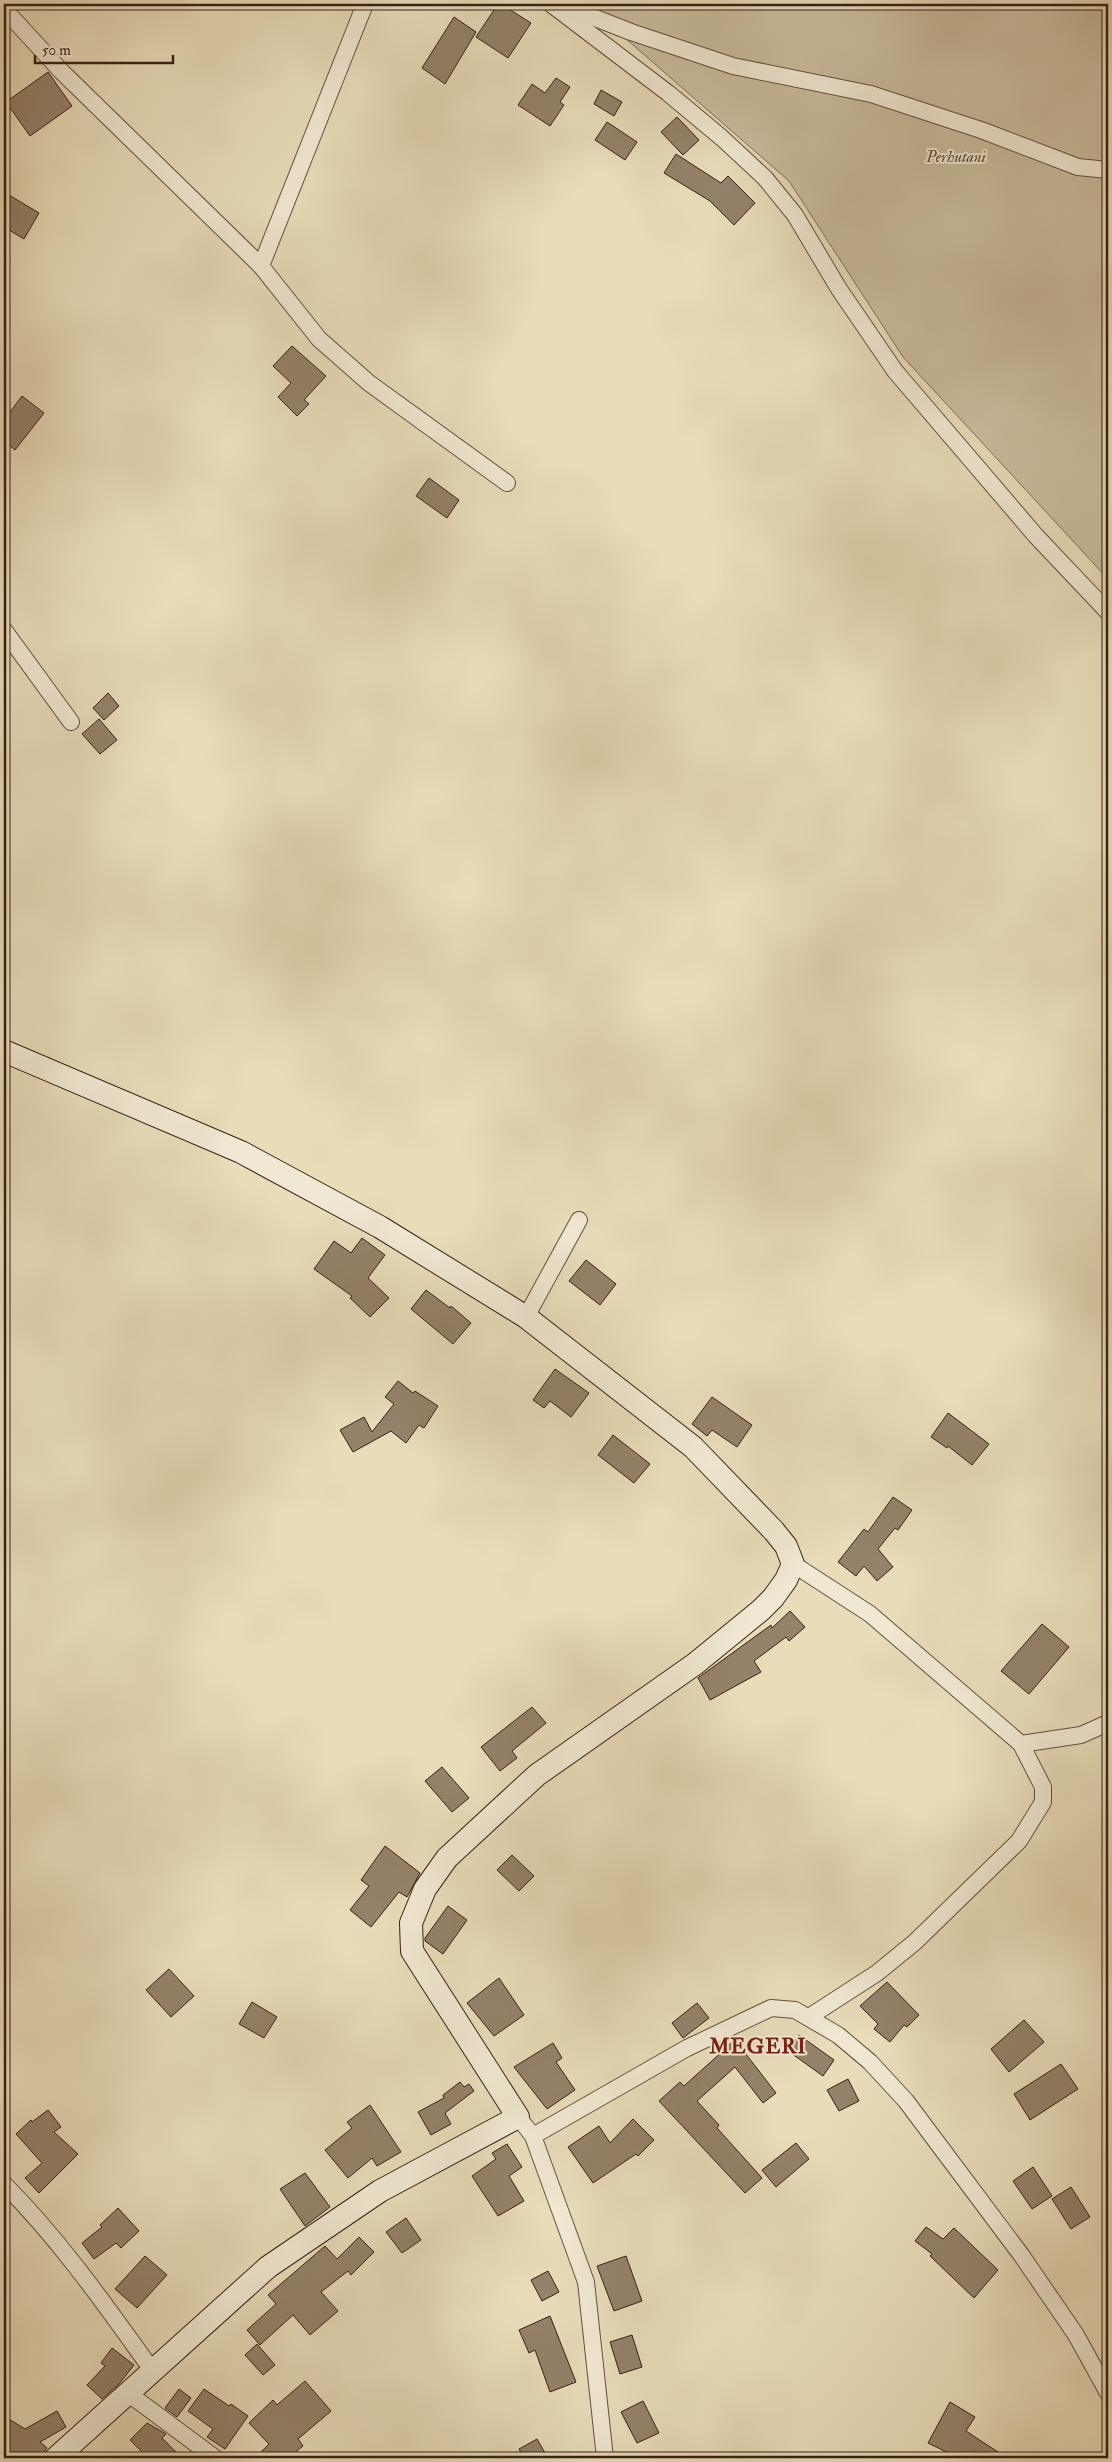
<svg xmlns="http://www.w3.org/2000/svg" width="1112" height="2462" viewBox="0 0 1112 2462" font-family="'IM FELL Double Pica',serif">
<style>
.green{fill:#cabc9d;stroke:#816e59}
.building{fill:#94826a;stroke:#382015}
.lines{fill:none;stroke-linecap:round;stroke-linejoin:round}
.street-casing{stroke:#644f3e;stroke-width:18}
.secondary-casing{stroke:#382015;stroke-width:24}
.street{stroke:#f0e8d2;stroke-width:16}
.secondary{stroke:#f0e8d2;stroke-width:22}
.labels{text-anchor:middle;dominant-baseline:central;stroke-width:4;stroke-linejoin:round;paint-order:stroke}
.park-label{font-size:16px;font-style:italic;fill:#5c4737;stroke:#f0e8d2}
.district-label{font-size:21px;font-weight:bold;letter-spacing:1px;fill:#7a1f14;stroke:#f0e8d2}
</style>
<rect width="100%" height="100%" fill="#e8dcb9"/>
<filter id="stains"><feTurbulence type="fractalNoise" baseFrequency=".004" numOctaves="4"/><feColorMatrix values="0 0 0 0 .2 0 0 0 0 .09 0 0 0 0 .02 0 0 0 .5 -.17"/></filter>
<radialGradient id="worn" r=".72"><stop offset=".6" stop-color="#630" stop-opacity="0"/><stop offset="1" stop-color="#630" stop-opacity=".3"/></radialGradient>
<!-- green -->
<path class="green" d="M586,4h522v575l-205,-222 -114,-176z"/>
<!-- building -->
<g class="building">
<path d="M498,4h3l30,19 -23,35 -32,-21z"/>
<path d="M454,17l22,15 -31,52 -23,-16z"/>
<path d="M48,72l24,34 -42,30 -24,-34z"/>
<path d="M556,78l14,9 -10,15 4,3 -14,21 -32,-21 14,-21 13,9z"/>
<path d="M601,90l21,12 -8,14 -20,-12z"/>
<path d="M677,117l22,23 -16,15 -22,-23z"/>
<path d="M607,122l30,20 -12,18 -30,-20z"/>
<path d="M676,154l45,29 7,-7 27,27 -21,22 -24,-24 -46,-28z"/>
<path d="M4,192l35,21 -15,26 -20,-12z"/>
<path d="M292,346l34,30 -22,24 5,4 -12,12 -19,-19 13,-14 -18,-17z"/>
<path d="M22,396l22,17 -29,37 -11,-9v-21z"/>
<path d="M429,478l30,22 -12,18 -31,-22z"/>
<path d="M108,693l11,13 -15,14 -11,-12z"/>
<path d="M99,719l18,21 -17,14 -18,-20z"/>
<path d="M362,1238l23,17 -17,23 21,20 -19,19 -20,-19 2,-2 -38,-27 20,-28 17,12z"/>
<path d="M586,1260l30,24 -16,21 -31,-24z"/>
<path d="M426,1290l24,18 1,-2 20,17 -18,21 -42,-35z"/>
<path d="M555,1369l34,24 -18,24 -21,-16 -6,7 -11,-8z"/>
<path d="M398,1381l15,12 2,-2 23,15 -14,22 -5,-3 -13,18 -15,-12 -38,21 -13,-22 24,-13 8,15 22,-28 -9,-7z"/>
<path d="M712,1397l40,28 -15,22 -25,-17 -5,6 -15,-12z"/>
<path d="M948,1413l41,31 -17,21 -24,-19 -1,2 -16,-11z"/>
<path d="M613,1435l37,29 -16,19 -36,-28z"/>
<path d="M893,1497l19,13 -14,20 -3,-2 -17,21 15,18 -16,14 -13,-15 -8,10 -18,-14 26,-33 4,3z"/>
<path d="M790,1611l15,16 -16,14 -3,-4 -32,24 7,11 -51,28 -12,-22 73,-53 1,3z"/>
<path d="M1042,1624l27,23 -40,47 -28,-23z"/>
<path d="M532,1707l14,16 -34,28 5,7 -17,13 -19,-24z"/>
<path d="M442,1767l27,31 -17,14 -27,-31z"/>
<path d="M385,1846l35,27 -13,24 -8,-5 -28,35 -21,-17 19,-24 -8,-6z"/>
<path d="M512,1855l22,21 -15,15 -22,-21z"/>
<path d="M448,1906l19,14 -24,34 -18,-13v-3z"/>
<path d="M169,1969l25,27 -23,21 -25,-27z"/>
<path d="M499,1978l25,37 -30,21 -27,-33z"/>
<path d="M887,1982l32,33 -12,12 -3,-2 -14,17 -16,-13 4,-5 -18,-18z"/>
<path d="M252,2002l25,15 -13,21 -25,-14z"/>
<path d="M697,2003l12,15 -26,20 -11,-15z"/>
<path d="M1024,2020l20,22 -35,30 -18,-23z"/>
<path d="M799,2035l35,25 -11,16 -35,-25z"/>
<path d="M735,2040l41,53 -13,10 -28,-36 -38,34 22,24 -2,3 45,50 -17,15 -86,-92 21,-19 4,4z"/>
<path d="M553,2043l9,15 -6,4 19,28 -28,19 -33,-42z"/>
<path d="M1061,2064l17,25 -48,31 -16,-26z"/>
<path d="M848,2079l11,22 -20,10 -12,-21z"/>
<path d="M460,2082l4,5 5,-3 5,7 -29,22 6,11 -20,11 -13,-23 26,-14 -1,-3z"/>
<path d="M370,2105l31,47 -24,14 -5,-8 -24,20 -23,-28 27,-22 -5,-6z"/>
<path d="M48,2110l13,17 -7,5 24,22 -39,39 -14,-15 17,-15 -26,-29 15,-14 1,2z"/>
<path d="M633,2119l21,21 -16,16 -2,-2 -43,29 -25,-36 31,-21 11,17z"/>
<path d="M796,2143l13,16 -33,28 -14,-17z"/>
<path d="M507,2144l15,23 -13,9 15,25 -26,15 -26,-40 24,-17 -4,-6z"/>
<path d="M1033,2167l19,29 -20,13 -19,-28z"/>
<path d="M305,2173l25,34 -25,19 -25,-37z"/>
<path d="M1071,2187l19,30 -19,12 -19,-30z"/>
<path d="M118,2208l21,23 -18,17 -5,-5 -22,16 -12,-16 20,-16 -2,-2z"/>
<path d="M406,2218l15,22 -19,13 -16,-21z"/>
<path d="M926,2227l17,12 11,-11 44,42 -24,28 -44,-42 2,-2 -17,-13z"/>
<path d="M359,2237l15,15 -23,23 -3,-4 -27,21 17,19 -28,24 -17,-20 -33,30 -13,-15 29,-26 -8,-9 57,-49 12,13z"/>
<path d="M145,2256l22,19 -30,33 -22,-19z"/>
<path d="M626,2256l16,45 -28,10 -17,-45z"/>
<path d="M548,2271l11,21 -17,9 -11,-21z"/>
<path d="M550,2316l26,66 -26,10 -15,-42 -6,3 -10,-23z"/>
<path d="M632,2335l10,32 -22,7 -10,-32z"/>
<path d="M257,2344l18,21 -12,10 -18,-20z"/>
<path d="M112,2348l22,17 -15,19 -17,15 -15,-14 18,-19 -4,-3z"/>
<path d="M305,2381l26,30 -33,28 5,7 -15,12h-33l14,-14 -20,-21 24,-23 4,5z"/>
<path d="M179,2389l12,9 -14,19 -12,-9z"/>
<path d="M204,2389l25,17 2,-2 17,12 -23,33 -18,-12 6,-8 -25,-18z"/>
<path d="M643,2401l16,32 -22,10 -16,-31z"/>
<path d="M950,2402l25,15 -9,14 41,27h-48l-31,-15z"/>
<path d="M57,2411l9,16 -26,15 7,6 -8,10h-35v-42l21,13z"/>
<path d="M147,2423l19,11 -4,4 20,20h-34l-18,-18z"/>
<path d="M537,2439l11,19h-24l-5,-9z"/>
</g>
<g class="lines">
<defs>
<g id="street">
<path d="M365,4l-104,262 58,73 50,44 138,100"/>
<path d="M551,4l117,89 54,45 43,40 30,37 44,74 56,82 141,165 72,76"/>
<path d="M562,5l69,27 102,34 138,28 110,36 97,37 30,3"/>
<path d="M5,10l56,61 200,195"/>
<path d="M4,630l67,92"/>
<path d="M526,1317l53,-97"/>
<path d="M793,1564l77,50 151,130 60,-9 27,-12"/>
<path d="M809,2017l68,-44 38,-31 104,-101 24,-39v-15l-22,-43"/>
<path d="M518,2117l15,19 53,146 19,176"/>
<path d="M533,2136l154,-88 84,-40 24,2 43,25 32,27 36,39 116,155 54,79 32,58"/>
<path d="M4,2184c56,56 102,122 148,186"/>
<path d="M129,2394l86,64"/>
</g>
<path id="secondary" d="M4,1051l237,101 139,75 146,90 167,130 81,84 12,15 7,18 -7,16 -13,18 -12,12 -66,54 -158,111 -90,83 -22,31 -14,34 1,28 106,166 -138,74 -112,76 -212,191"/>
</defs>
<!-- street casing -->
<use href="#street" class="street-casing"/>
<!-- secondary casing -->
<use href="#secondary" class="secondary-casing"/>
<!-- street -->
<use href="#street" class="street"/>
<!-- secondary -->
<use href="#secondary" class="secondary"/>
</g>
<g class="labels">
<!-- park labels -->
<g class="park-label">
<text x="956" y="157">Perhutani</text>
</g>
<!-- district labels -->
<g class="district-label">
<text x="758" y="2046">MEGERI</text>
</g>
</g>
<!-- margin -->
<rect width="1112" height="2462" fill="none" stroke="#e8dcb9" stroke-width="20"/>
<rect x="5" y="5" width="1102" height="2452" fill="none" stroke="#382015" stroke-width="2.5"/>
<rect x="10" y="10" width="1092" height="2442" fill="none" stroke="#382015"/>
<!-- scale -->
<path d="M35 55v8h138v-8" fill="none" stroke="#382015" stroke-width="2.5"/>
<text x="42" y="55" font-size="15" fill="#382015" stroke="#f0e8d2" stroke-width="4" paint-order="stroke">50 m</text>
<rect width="100%" height="100%" filter="url(#stains)"/>
<rect width="100%" height="100%" fill="url(#worn)"/>
</svg>
